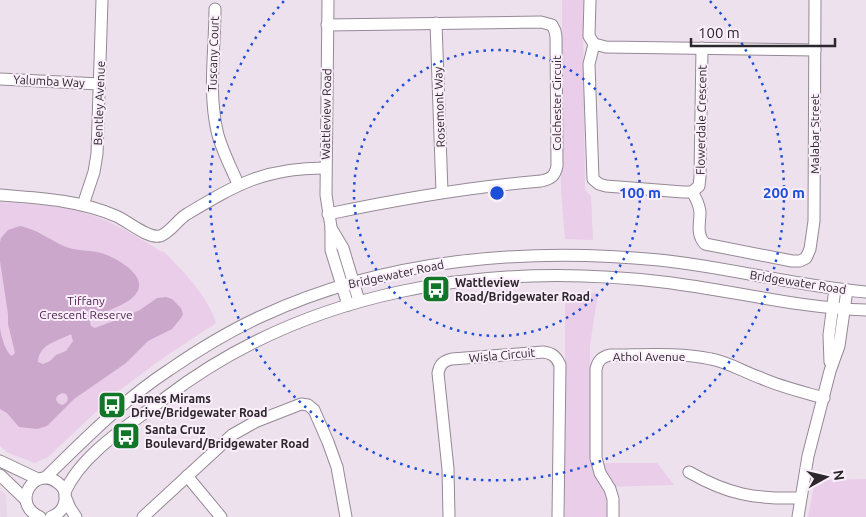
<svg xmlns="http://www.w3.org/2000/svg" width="866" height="517" viewBox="0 0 866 517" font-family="Ubuntu,sans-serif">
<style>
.built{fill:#e8d5e8}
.green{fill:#e9cde9}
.water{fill:#cba7cb;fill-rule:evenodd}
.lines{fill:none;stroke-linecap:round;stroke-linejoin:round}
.minor-casing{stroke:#958995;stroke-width:13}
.minor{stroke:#fff;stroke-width:11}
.ring{fill:none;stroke:#1d4ed8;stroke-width:2.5;stroke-dasharray:2.5 5}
.labels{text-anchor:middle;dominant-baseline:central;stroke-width:4;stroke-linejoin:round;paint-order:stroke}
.street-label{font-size:12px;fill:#2c272c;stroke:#fbeefb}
.poi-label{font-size:12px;font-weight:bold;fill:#2c272c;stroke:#fbeefb;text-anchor:start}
.park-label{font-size:12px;fill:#4b1f4d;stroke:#fbeefb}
.centre{fill:#1d4ed8;stroke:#fbeefb;stroke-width:2.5}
.ring-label{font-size:15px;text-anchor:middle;font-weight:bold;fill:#1d4ed8;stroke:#fbeefb;stroke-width:4;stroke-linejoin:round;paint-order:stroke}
</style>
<rect width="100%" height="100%" fill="#eee1ee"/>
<!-- built -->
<path class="built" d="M0,490l6,4 1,23h-7z"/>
<!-- green -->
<g class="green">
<path d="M562,0h23l-2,11 2,179 6,6 2,44 -28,-1 -4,-49z"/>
<path d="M0,202c23,2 47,2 69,7 34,7 62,23 91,42l4,1c21,21 43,43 52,71l-56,37 -44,33 -68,64 -13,6 -27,-10 -8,-7z"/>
<path d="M565,292l33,1 -8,52 1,118h66l17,22 -72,2 4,9 1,21h-42z"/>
<path d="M866,479v38h-58l7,-37z"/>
</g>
<!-- water -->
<path class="water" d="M20,226c19,4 29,14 46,21 13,5 28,2 41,8 14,6 43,23 28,40 -12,14 -38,16 -45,27l1,4 4,2 21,-8 24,-10 17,-12 9,-1 6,2 9,9 2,6 -2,4 -9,11 -24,12 -22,22 -52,36 -27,27 -10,3 -18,-2 -12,-14 -7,-4v-83c0,8 6,27 12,30l3,-3 -7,-29v-10l-8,-53v-19l1,-4 7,-8zM71,334l2,7 -7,10 -10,4 -6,6 -7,3 -5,-2c1,-18 18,-20 33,-28zM62,393l4,1 2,4 -1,4 -4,3 -4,-1 -3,-4 1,-4z"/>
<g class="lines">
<defs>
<g id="minor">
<path d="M328,0l-2,195 5,32v23l17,55"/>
<path d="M590,0l-1,36 5,8"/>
<path d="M215,9c0,41 -7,81 2,122 4,18 14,36 21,53"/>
<path d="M436,23l6,169"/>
<path d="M327,25l214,-3 11,3 3,6 1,6 1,129c-2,10 -6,13 -16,15 -73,6 -142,18 -213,33"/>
<path d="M594,44l-5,20 4,115 6,5 7,2 77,6h9l7,-6 1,-9 2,-129"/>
<path d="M594,44l12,3 209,3"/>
<path d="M0,79l99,5"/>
<path d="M692,192c4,6 7,12 8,20 0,12 -4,22 5,32l87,17h8l6,-3 4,-9 4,-28 1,-221"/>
<path d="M0,195c39,3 79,5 116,21 12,5 32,23 44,20 10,-3 18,-17 27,-22 50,-30 78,-46 138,-46"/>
<path d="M83,205l11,-33 3,-18 5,-154"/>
<path d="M331,228l12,20 16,53"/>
<path d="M830,362l-1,-27 6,-46"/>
<path d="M0,461l38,18"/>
<path d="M689,472c40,23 66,27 111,26"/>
<path d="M0,475l26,25"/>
<path d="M187,476l34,41"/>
<path d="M45,478c39,-38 78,-78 124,-108 29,-20 60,-39 93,-54 123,-57 263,-69 397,-56 69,7 137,26 207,32"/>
<path d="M65,492c17,-39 66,-68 100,-94 142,-109 324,-137 498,-116 68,8 134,26 203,28"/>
<path d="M65,496l5,12 6,9"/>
<path d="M40,517c-31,-14 -4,-53 18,-34 6,4 8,11 7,17 -1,9 -6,14 -14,17"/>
<path d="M143,517l89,-82 23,-13 46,-18 7,1 6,5 14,32 9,25 9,50"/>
<path d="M449,517l-1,-48 -10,-96c2,-9 5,-12 14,-14l91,-7c9,1 13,4 17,13l-2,152"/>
<path d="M613,517v-18l-3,-10 -10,-16 -4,-15v-89c2,-9 6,-12 14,-14 34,0 68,-3 101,4 17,3 33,13 50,19 20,9 42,14 63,20"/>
<path d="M798,517l10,-61 22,-85 9,-25 8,-56"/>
</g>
</defs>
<!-- minor casing -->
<use href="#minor" class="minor-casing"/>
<!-- minor -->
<use href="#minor" class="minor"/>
</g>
<!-- distance rings -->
<g class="ring">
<circle cx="497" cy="193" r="143"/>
<path d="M710 1A287 287 0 1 1 284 1"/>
</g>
<!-- icons -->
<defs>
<symbol id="bus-square" viewBox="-11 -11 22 22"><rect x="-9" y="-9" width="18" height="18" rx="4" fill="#117628" stroke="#fbeefb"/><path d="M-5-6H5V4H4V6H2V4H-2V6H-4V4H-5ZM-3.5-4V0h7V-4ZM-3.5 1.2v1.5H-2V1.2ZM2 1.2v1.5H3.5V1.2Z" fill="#fff"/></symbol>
</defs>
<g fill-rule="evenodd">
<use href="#bus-square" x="420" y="273" width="32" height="32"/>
<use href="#bus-square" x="96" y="389" width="32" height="32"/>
<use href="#bus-square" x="110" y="420" width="32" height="32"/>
</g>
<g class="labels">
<!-- street labels -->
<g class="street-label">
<text transform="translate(213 54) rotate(-88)">Tuscany Court</text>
<text transform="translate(49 81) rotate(3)">Yalumba Way</text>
<text transform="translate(99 103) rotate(-88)">Bentley Avenue</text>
<text transform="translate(556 103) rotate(-90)">Colchester Circuit</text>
<text transform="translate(439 107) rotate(-92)">Rosemont Way</text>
<text transform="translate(326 114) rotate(-89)">Wattleview Road</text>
<text transform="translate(701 120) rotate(-89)">Flowerdale Crescent</text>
<text transform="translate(814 134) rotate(-90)">Malabar Street</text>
<text transform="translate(396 274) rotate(-12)">Bridgewater Road</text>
<text transform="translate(798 282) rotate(9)">Bridgewater Road</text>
<text transform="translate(502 355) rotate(-5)">Wisla Circuit</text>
<text x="649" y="356">Athol Avenue</text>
</g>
<!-- poi labels -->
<g class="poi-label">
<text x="455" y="282">Wattleview<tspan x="455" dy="14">Road/Bridgewater Road</tspan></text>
<text x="131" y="398">James Mirams<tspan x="131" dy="14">Drive/Bridgewater Road</tspan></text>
<text x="145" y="429">Santa Cruz<tspan x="145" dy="14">Boulevard/Bridgewater Road</tspan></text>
</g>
<!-- park labels -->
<g class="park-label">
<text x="86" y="300">Tiffany<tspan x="86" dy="14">Crescent Reserve</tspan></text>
</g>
</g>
<circle cx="497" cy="193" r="8" class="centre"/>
<g class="ring-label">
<text x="640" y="198">100 m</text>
<text x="784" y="198">200 m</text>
</g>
<!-- north arrow -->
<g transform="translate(826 477) rotate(82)" stroke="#fbeefb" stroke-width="4" paint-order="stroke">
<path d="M0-4L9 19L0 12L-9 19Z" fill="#2c272c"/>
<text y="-8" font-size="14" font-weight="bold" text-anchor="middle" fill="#2c272c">N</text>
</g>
<!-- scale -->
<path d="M691 38v8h144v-8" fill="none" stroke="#2c272c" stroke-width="2.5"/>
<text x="698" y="38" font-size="15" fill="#2c272c" stroke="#fbeefb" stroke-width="4" paint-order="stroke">100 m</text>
</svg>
